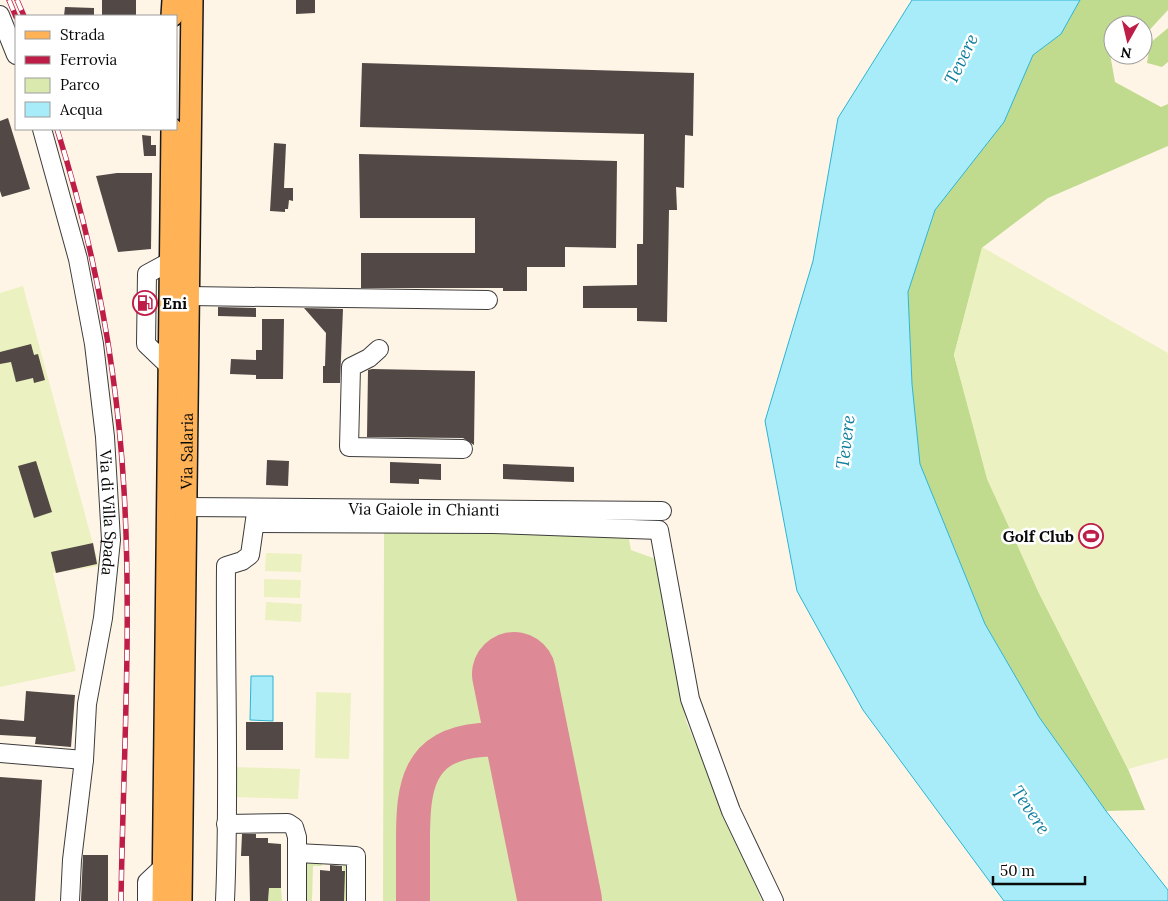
<svg xmlns="http://www.w3.org/2000/svg" width="1168" height="901" viewBox="0 0 1168 901" font-family="Lora,serif">
<style>
.green{fill:#daeaaf}
.forest{fill:#c1db8e}
.pitch{fill:#ebf1c1}
.water{fill:#a8ecf9;stroke:#2cb4d3}
.lines{fill:none;stroke-linecap:round;stroke-linejoin:round}
.taxiway{stroke:#de8996;stroke-width:34}
.runway{stroke:#de8996;stroke-width:84}
.building{fill:#524846}
.minor-casing{stroke:#3c3c3c;stroke-width:20}
.major-casing{stroke:#1a1a1a;stroke-width:24}
.minor{stroke:#fff;stroke-width:18}
.major{stroke:#ffb256;stroke-width:21}
.rail-casing{stroke:#be1d47;stroke-width:5.5}
.rail{stroke:#fff;stroke-width:4;stroke-dasharray:11;stroke-linecap:butt}
.labels{text-anchor:middle;dominant-baseline:central;stroke-width:5;stroke-linejoin:round;paint-order:stroke}
.poi-label{font-size:16px;font-weight:bold;fill:#090909;stroke:#fff;text-anchor:start}
.street-label{font-size:16px;fill:#090909;stroke:#fff}
.water-label{font-size:18px;font-style:italic;fill:#0f7f9f;stroke:#fff}
</style>
<rect width="100%" height="100%" fill="#fff5e6"/>
<!-- green -->
<g class="green">
<path d="M384,532l244,2 3,16 25,9 30,162 76,180h-169l-52,-245 -60,11 11,49 -4,9 -40,12 -17,9 -13,12 -8,11 -8,21v111h-19z"/>
<path d="M472,756c13,0 21,-1 31,9l29,136h-107l1,-109c12,-24 21,-26 46,-36z"/>
<path d="M308,860h40l4,41h-8l-1,-40h-21v5h-9l-1,35h-9v-37z"/>
<path d="M269,888h12l1,13h-14z"/>
</g>
<!-- forest -->
<g class="forest">
<path d="M1080,0h88v10l-25,27v-12h-30v27l-3,2 5,28 46,25 7,-3v42l-120,52 -65,49 -29,108 34,124 51,114 89,176 17,41 -39,1 -67,-94 -54,-93 -65,-160 -8,-80 -4,-92 27,-82 69,-88 29,-67 28,-21z"/>
<path d="M1168,28v34l-6,5 -15,-4 3,-20z"/>
</g>
<!-- pitch -->
<g class="pitch">
<path d="M982,247l186,106v405l-40,11 -89,-176 -52,-114 -33,-124z"/>
<path d="M23,286l76,280 -46,7 23,98 -76,16v-394z"/>
<path d="M266,553l36,1 -1,18 -36,-1z"/>
<path d="M264,579l37,1 -1,18 -36,-1z"/>
<path d="M266,602l36,2 -1,18 -36,-2z"/>
<path d="M316,692l35,1 -2,66 -34,-1z"/>
<path d="M235,767l65,2 -2,30 -65,-2z"/>
</g>
<!-- water -->
<g class="water">
<path d="M912,0h168l-19,34 -28,21 -29,67 -69,88 -27,82 4,92 8,80 65,160 54,93 67,94 62,79v11h-164l-141,-191 -66,-119 -32,-170 48,-160 25,-143z"/>
<path d="M251,676h22v45l-23,-1z"/>
</g>
<g class="lines">
<!-- taxiway -->
<path class="taxiway" d="M413,901c0,-20 0,-41 0,-61 0,-52 4,-95 68,-100 27,-1 35,2 51,24"/>
<!-- runway -->
<path class="runway" d="M514,674l46,227"/>
</g>
<!-- building -->
<g class="building">
<rect x="102" y="0" width="34" height="16"/>
<path d="M296,0h19v13l-19,1z"/>
<path d="M65,7l29,1v8h-30z"/>
<path d="M362,63l332,10 -1,63 -8,-1 -1,53 -8,-1 1,23h-8l-2,112 -30,-1v-13h-54v-22l54,-1v-41h6l1,-110 -284,-7z"/>
<path d="M8,118l22,71 -28,8 -2,-6v-70z"/>
<path d="M142,135l9,1v9h5v11h-12z"/>
<path d="M274,143l12,1 -2,44h9v13l-4,-1 -1,9h-3v3l-15,-1z"/>
<path d="M359,154l258,7 -1,87 -51,-1v20h-38v24h-24v-3h-142v-35h114v-35h-115z"/>
<path d="M117,173h35l-1,76 -33,3 -22,-76z"/>
<path d="M218,307l38,1v9l-38,-1z"/>
<path d="M304,308l39,1 -3,74h-17v-17h2l1,-33z"/>
<path d="M262,319h22l-1,60h-27v-4l-26,-1 1,-15 25,1v-10h6z"/>
<path d="M31,344l3,11 4,-1 7,26 -11,3 -1,-5 -17,4 -5,-20 -11,2v-12z"/>
<path d="M372,369l103,2 -1,74 -11,-7 -96,-1 1,-67z"/>
<path d="M267,460l22,1 -1,25 -22,-1z"/>
<path d="M36,461l16,51 -18,6 -16,-52z"/>
<path d="M390,462l51,2v16l-22,-1v5l-29,-1z"/>
<path d="M503,464l71,3v15l-71,-3z"/>
<path d="M93,543l4,21 -41,9 -5,-21z"/>
<path d="M26,691l49,4 -4,52 -36,-3 1,-7 -36,-2v-16l24,2z"/>
<rect x="246" y="722" width="37" height="28"/>
<path d="M0,777l42,3 -7,121h-35z"/>
<path d="M242,834h14v4h12v5l13,1v44h-12l-1,13h-18l-1,-45h-8z"/>
<path d="M83,855h25v46h-27z"/>
<path d="M330,865l12,1v5h3l-1,30h-24v-31l10,1z"/>
</g>
<g class="lines">
<defs>
<g id="minor">
<path d="M0,15l16,40"/>
<path id="s1" d="M42,129l36,130 16,85 11,93 6,103 -8,78 -16,86 -3,56 -12,100 -2,41"/>
<path d="M189,296l299,4"/>
<path d="M379,349l-10,9 -18,9 -2,80 114,2"/>
<path d="M169,366l-23,-22 1,-70 24,-13"/>
<path id="s2" d="M186,507l476,4"/>
<path d="M256,523l237,1 166,6 31,169 41,112 43,90"/>
<path d="M0,753l84,7"/>
<path d="M226,824l62,-1 6,4 3,10v64"/>
<path d="M297,853l59,3v45"/>
<path d="M147,901v-19l16,-15"/>
<path d="M225,901c5,-112 0,-224 1,-335l16,-5 8,-6 6,-42"/>
</g>
<g id="major">
<path d="M172,16l1,-16"/>
<path d="M163,901l9,-772"/>
<path id="s3" d="M181,901l11,-901"/>
</g>
</defs>
<!-- minor casing -->
<use href="#minor" class="minor-casing"/>
<!-- major casing -->
<use href="#major" class="major-casing"/>
<!-- minor -->
<use href="#minor" class="minor"/>
<!-- major -->
<use href="#major" class="major"/>
<defs>
<g id="rail">
<path d="M9,0l7,17"/>
<path d="M17,0l7,16"/>
<path d="M57,129c37,117 60,238 67,361 8,136 -1,274 -3,411"/>
</g>
</defs>
<!-- rail casing -->
<use href="#rail" class="rail-casing"/>
<!-- rail -->
<use href="#rail" class="rail"/>
</g>
<!-- icons -->
<defs>
<symbol id="fuel-ring" viewBox="-11 -11 22 22"><circle r="9.5" fill="#fff" stroke="#be1d47" stroke-width="1.5"/><path d="M-5.5-6h7V0h2V4h1.3V-2.5L3-4.5l.8-.8L6-3V5H2.5V1h-1V6h-7ZM-4.2-4.7v3.2H.2V-4.7Z" fill="#be1d47"/></symbol>
<symbol id="stadium-ring" viewBox="-11 -11 22 22"><circle r="9.5" fill="#fff" stroke="#be1d47" stroke-width="1.5"/><path d="M0-5a6.5 5 0 1 0 0 10a6.5 5 0 1 0 0-10ZM-3.5-1.8h7v3.6h-7Z" fill="#be1d47"/></symbol>
</defs>
<g fill-rule="evenodd">
<use href="#fuel-ring" x="131" y="289" width="28" height="28"/>
<use href="#stadium-ring" x="1077" y="522" width="28" height="28"/>
</g>
<g class="labels">
<!-- poi labels -->
<g class="poi-label">
<text x="162" y="303">Eni</text>
<text x="1074" y="536" text-anchor="end">Golf Club</text>
</g>
<!-- street labels -->
<g class="street-label">
<text stroke="none"><textPath href="#s3" startOffset="450">Via Salaria</textPath></text>
<text stroke="none"><textPath href="#s2" startOffset="238">Via Gaiole in Chianti</textPath></text>
<text stroke="none"><textPath href="#s1" startOffset="391">Via di Villa Spada</textPath></text>
</g>
<!-- water labels -->
<g class="water-label">
<text transform="translate(961 59) rotate(-64)">Tevere</text>
<text transform="translate(845 442) rotate(-83)">Tevere</text>
<text transform="translate(1031 810) rotate(56)">Tevere</text>
</g>
</g>
<!-- legend -->
<rect x="15" y="15" width="162" height="115" fill="#ffffff" stroke="#9d9d9d"/>
<rect x="25" y="31" width="25" height="8" fill="#ffb256" stroke="#9d9d9d"/>
<text x="60" y="40" font-size="15" fill="#090909">Strada</text>
<rect x="25" y="56" width="25" height="8" fill="#be1d47" stroke="#9d9d9d"/>
<text x="60" y="65" font-size="15" fill="#090909">Ferrovia</text>
<rect x="25" y="78" width="25" height="15" fill="#daeaaf" stroke="#9d9d9d"/>
<text x="60" y="90" font-size="15" fill="#090909">Parco</text>
<rect x="25" y="102" width="25" height="15" fill="#a8ecf9" stroke="#9d9d9d"/>
<text x="60" y="115" font-size="15" fill="#090909">Acqua</text>
<!-- north arrow -->
<g transform="translate(1128 40) rotate(188)"><circle r="24" fill="#ffffff" stroke="#9d9d9d"/>
<path d="M0-4L9 19L0 12L-9 19Z" fill="#be1d47"/>
<text y="-8" font-size="14" font-weight="bold" text-anchor="middle" fill="#090909">N</text>
</g>
<!-- scale -->
<path d="M993 876v8h92v-8" fill="none" stroke="#090909" stroke-width="2.5"/>
<text x="1000" y="876" font-size="15" fill="#090909" stroke="#ffffff" stroke-width="4" paint-order="stroke">50 m</text>
</svg>
